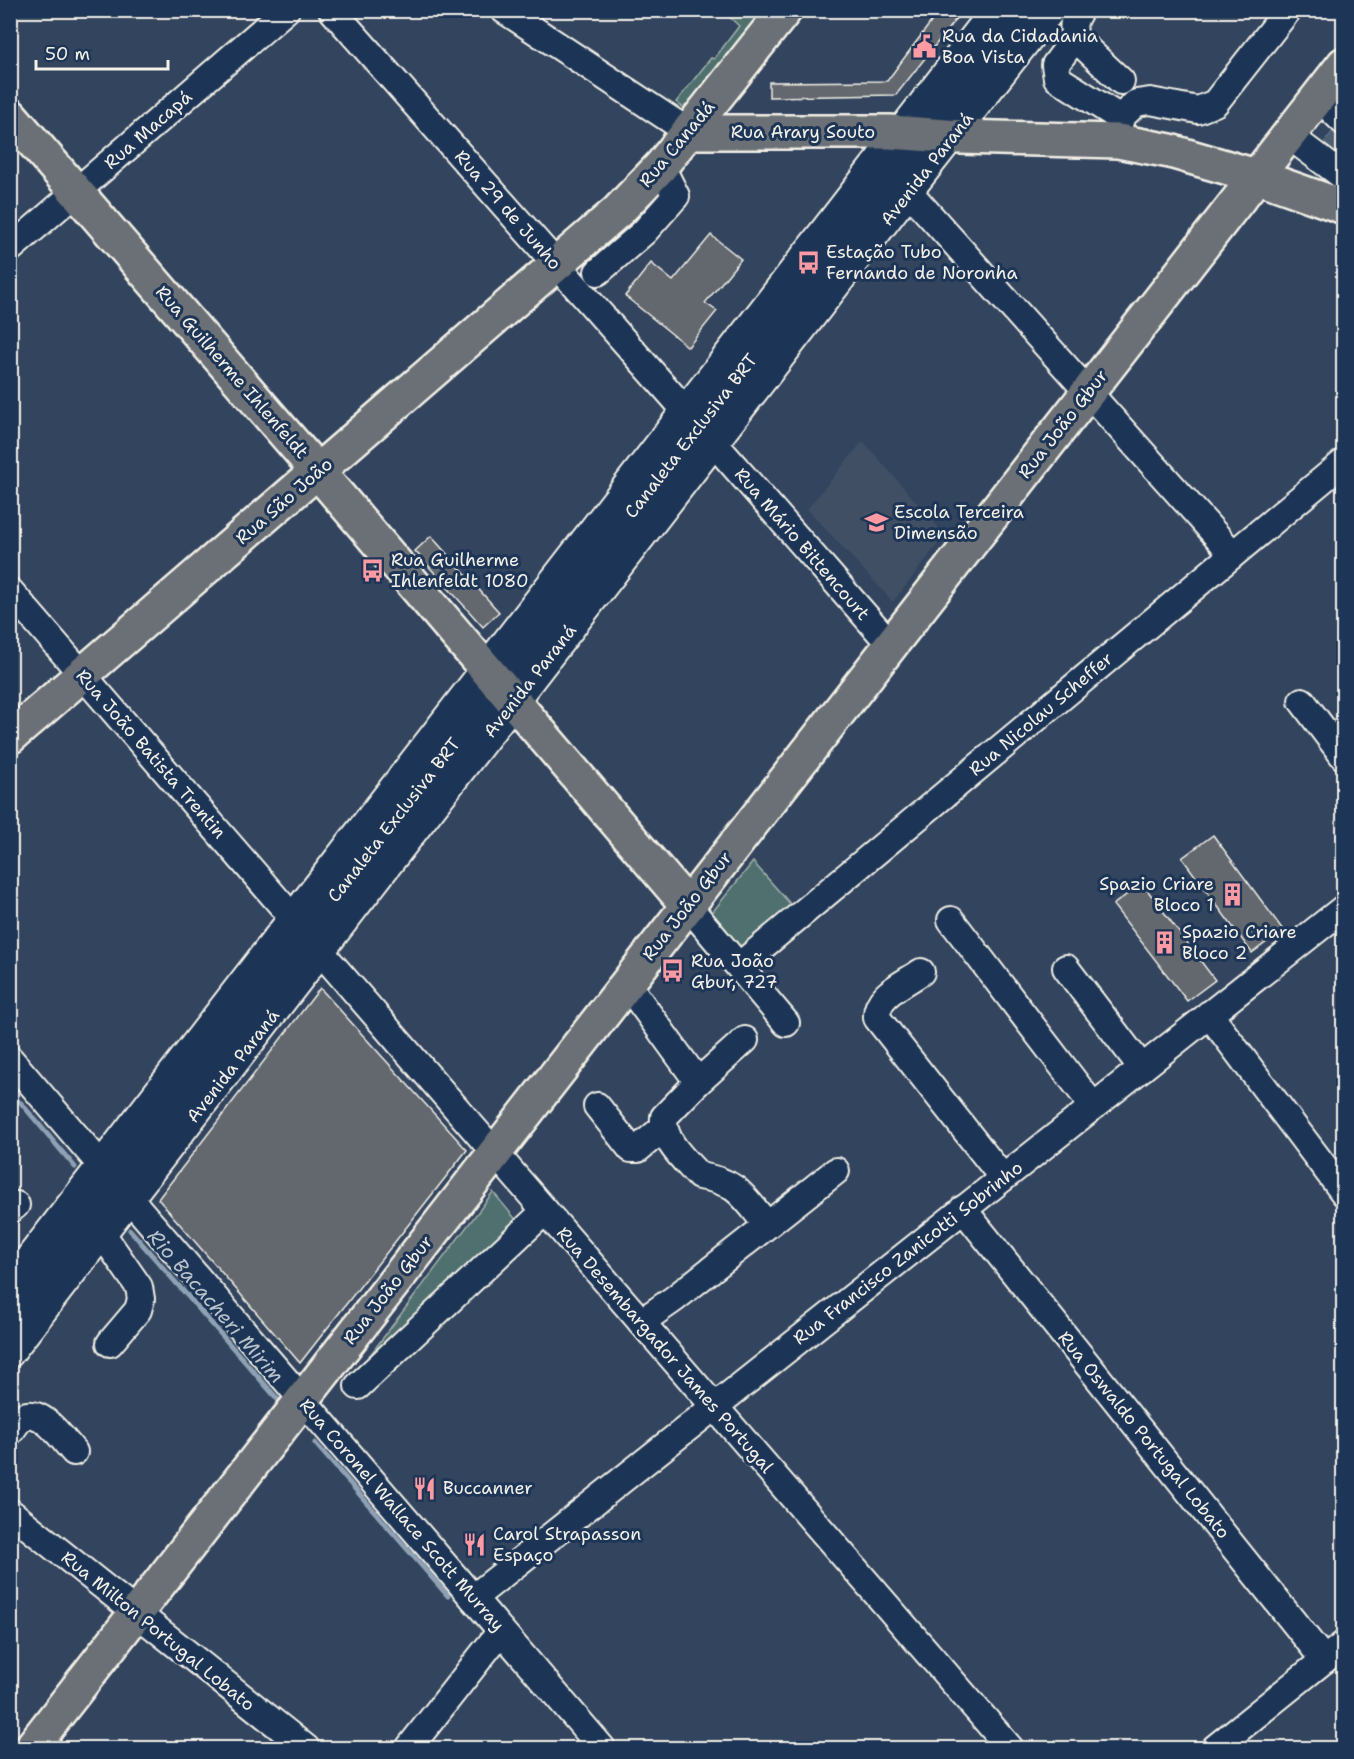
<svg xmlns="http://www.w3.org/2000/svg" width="1354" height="1759" viewBox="0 0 1354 1759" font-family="'Shantell Sans',sans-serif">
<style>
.built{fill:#414f63}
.green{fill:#4f6f6e;stroke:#a2b0ab;stroke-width:1.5}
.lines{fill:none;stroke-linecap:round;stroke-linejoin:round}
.stream{stroke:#8fa1b4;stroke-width:5}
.building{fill:#63686e;stroke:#f4f1e8;stroke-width:1.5}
.minor-tunnel{stroke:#4f5e73;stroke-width:26;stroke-dasharray:26 13;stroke-linecap:butt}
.minor-casing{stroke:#f4f1e8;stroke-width:30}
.major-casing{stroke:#f4f1e8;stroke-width:38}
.minor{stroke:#1d3557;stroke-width:26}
.major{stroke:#6a7074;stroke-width:33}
.labels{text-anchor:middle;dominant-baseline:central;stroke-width:6;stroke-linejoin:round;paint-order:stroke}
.poi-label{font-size:18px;fill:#f4f1e8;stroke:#1d3557;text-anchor:start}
.street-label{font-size:18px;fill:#f4f1e8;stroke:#1d3557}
.water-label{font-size:20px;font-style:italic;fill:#b9c2ca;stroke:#1d3557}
</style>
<rect width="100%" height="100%" fill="#32445e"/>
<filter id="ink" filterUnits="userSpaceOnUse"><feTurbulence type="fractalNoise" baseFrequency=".0167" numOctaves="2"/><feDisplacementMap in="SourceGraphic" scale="12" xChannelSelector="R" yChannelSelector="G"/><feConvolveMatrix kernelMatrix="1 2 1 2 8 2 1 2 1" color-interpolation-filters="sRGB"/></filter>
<g filter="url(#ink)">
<!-- built -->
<path class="built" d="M863,441l82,94 -52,67 -86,-93z"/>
<!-- green -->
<g class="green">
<path d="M723,11h40l-78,98 -9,-7 35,-44 3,1 25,-33z"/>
<path d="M753,862l40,45 -51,42 -32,-34z"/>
<path d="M493,1192l25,30 -157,145z"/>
</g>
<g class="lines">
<!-- stream -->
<g class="stream">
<path d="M10,1096l11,7 54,64"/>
<path d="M130,1230l150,172"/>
<path d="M315,1443l133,153"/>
</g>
</g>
<!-- building -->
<g class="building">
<path d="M940,10h23l-67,85 -127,2v-15l118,-1z"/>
<path d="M1333,132l11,5v21l-20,-15z"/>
<path d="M711,235l30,24 -36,44 12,8 -29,36 -63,-51 26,-33 22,18z"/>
<path d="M431,536l68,76 -16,15 -68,-76z"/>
<path d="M1213,835l70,95 -31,23 -70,-95z"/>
<path d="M1142,883l73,97 -28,21 -74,-96z"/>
<path d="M320,988l147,162 -167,213 -142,-164z"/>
</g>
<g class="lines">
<!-- minor-tunnel -->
<path class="minor-tunnel" d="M1330,155l14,-17"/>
<defs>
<g id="minor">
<path d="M332,10l353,400"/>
<path d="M504,10l185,122"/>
<path d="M1080,10c-7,10 -8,16 -5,28l46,43"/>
<path d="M1075,38l-20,27 2,13 63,40"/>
<path d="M1318,97l26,25"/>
<path d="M1288,135l56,42"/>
<path d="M1118,141l2,-23 16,-15 14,-2 48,9 17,-7 73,-93"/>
<path d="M909,192l324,362"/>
<path d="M10,249l276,-239"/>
<path d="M598,272l46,-40 32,-36 -15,-30"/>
<path d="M714,443l177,202"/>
<path d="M10,591l282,326"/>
<path d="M1302,701l42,56"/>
<path d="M688,906l98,117"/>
<path d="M951,920l142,186"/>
<path d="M321,952l689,796"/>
<path d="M739,966l605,-504"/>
<path d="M1066,968l76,100"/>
<path d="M921,972c-17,12 -46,23 -44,46l126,160"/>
<path d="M627,984l71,98"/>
<path d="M1209,1014l135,179"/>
<path d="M745,1040l-47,42 -34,35c-2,24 20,42 35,59 38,5 45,21 68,49"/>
<path d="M10,1059l90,105"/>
<path d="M597,1106l34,43h7l25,-21"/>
<path d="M130,1199l472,549"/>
<path d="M963,1209l361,451"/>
<path d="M10,1210l6,-5"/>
<path d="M103,1235l36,52 2,12 -3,11 -28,33"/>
<path d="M10,1282l984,-1272"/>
<path d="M10,1318l913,-1184 98,-124"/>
<path d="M641,1322l33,-23 162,-128"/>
<path d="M10,1354l899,-1162 143,-182"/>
<path d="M358,1386l187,-175"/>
<path d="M10,1432c4,-4 8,-12 12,-15 19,-11 41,23 52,35"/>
<path d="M10,1512l296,236"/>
<path d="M473,1598l871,-690"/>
<path d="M409,1748l92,-117"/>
<path d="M1215,1748l129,-104"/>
</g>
<g id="major">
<path d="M10,115l308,357 370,434"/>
<path d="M689,132h201l70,5 158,4 52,10 86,25 88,31"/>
<path d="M10,737l608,-526 43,-45 124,-156"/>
<path d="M31,1748l1313,-1684"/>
</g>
</defs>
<!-- minor casing -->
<use href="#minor" class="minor-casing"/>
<!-- major casing -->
<use href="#major" class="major-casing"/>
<!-- minor -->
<use href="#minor" class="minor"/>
<!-- major -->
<use href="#major" class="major"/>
</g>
</g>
<!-- icons -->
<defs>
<symbol id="civic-bare" viewBox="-9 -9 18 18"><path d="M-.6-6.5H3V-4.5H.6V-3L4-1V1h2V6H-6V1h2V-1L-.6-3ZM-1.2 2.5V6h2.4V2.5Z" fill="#ff9aa2" stroke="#1d3557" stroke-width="2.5" paint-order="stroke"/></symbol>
<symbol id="bus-bare" viewBox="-9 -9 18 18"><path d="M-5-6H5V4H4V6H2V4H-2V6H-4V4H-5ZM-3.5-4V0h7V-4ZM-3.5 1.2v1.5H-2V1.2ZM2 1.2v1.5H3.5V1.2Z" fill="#ff9aa2" stroke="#1d3557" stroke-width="2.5" paint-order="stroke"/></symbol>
<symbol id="school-bare" viewBox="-9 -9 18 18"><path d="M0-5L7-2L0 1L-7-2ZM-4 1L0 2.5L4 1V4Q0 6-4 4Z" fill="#ff9aa2" stroke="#1d3557" stroke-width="2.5" paint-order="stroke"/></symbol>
<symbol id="building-bare" viewBox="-9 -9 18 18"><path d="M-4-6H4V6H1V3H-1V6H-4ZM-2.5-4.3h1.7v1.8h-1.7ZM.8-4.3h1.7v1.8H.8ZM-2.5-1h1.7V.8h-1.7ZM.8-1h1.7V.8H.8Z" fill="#ff9aa2" stroke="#1d3557" stroke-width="2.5" paint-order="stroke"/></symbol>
<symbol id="restaurant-bare" viewBox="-9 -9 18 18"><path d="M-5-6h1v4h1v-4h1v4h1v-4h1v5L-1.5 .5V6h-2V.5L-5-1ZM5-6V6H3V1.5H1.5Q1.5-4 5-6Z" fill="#ff9aa2" stroke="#1d3557" stroke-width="2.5" paint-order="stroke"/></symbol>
</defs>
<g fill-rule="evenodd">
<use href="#civic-bare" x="908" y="30" width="33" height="33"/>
<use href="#bus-bare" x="792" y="246" width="33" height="33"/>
<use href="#school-bare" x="860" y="506" width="33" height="33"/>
<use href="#bus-bare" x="356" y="554" width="33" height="33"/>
<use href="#building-bare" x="1216" y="878" width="33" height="33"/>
<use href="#building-bare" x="1148" y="926" width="33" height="33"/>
<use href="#bus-bare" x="656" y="954" width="33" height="33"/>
<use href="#restaurant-bare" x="408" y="1472" width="33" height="33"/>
<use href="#restaurant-bare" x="458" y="1528" width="33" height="33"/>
</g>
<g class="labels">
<!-- poi labels -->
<g class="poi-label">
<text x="942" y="36">Rua da Cidadania<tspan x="942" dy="21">Boa Vista</tspan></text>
<text x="826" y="252">Estação Tubo<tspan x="826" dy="21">Fernando de Noronha</tspan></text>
<text x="894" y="512">Escola Terceira<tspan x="894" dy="21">Dimensão</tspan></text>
<text x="391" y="560">Rua Guilherme<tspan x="391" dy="21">Ihlenfeldt 1080</tspan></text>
<text x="1214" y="884" text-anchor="end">Spazio Criare<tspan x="1214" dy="21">Bloco 1</tspan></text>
<text x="1182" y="932">Spazio Criare<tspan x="1182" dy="21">Bloco 2</tspan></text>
<text x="691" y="961">Rua João<tspan x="691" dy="21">Gbur, 727</tspan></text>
<text x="443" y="1488">Buccanner</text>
<text x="493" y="1534">Carol Strapasson<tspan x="493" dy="21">Espaço</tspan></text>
</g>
<!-- street labels -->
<g class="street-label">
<text transform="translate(148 130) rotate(-41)">Rua Macapá</text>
<text x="803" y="132">Rua Arary Souto</text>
<text transform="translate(677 144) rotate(-50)">Rua Canadá</text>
<text transform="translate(927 169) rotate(-52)">Avenida Paraná</text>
<text transform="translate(508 210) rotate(49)">Rua 29 de Junho</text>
<text transform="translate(232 372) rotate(49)">Rua Guilherme Ihlenfeldt</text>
<text transform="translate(1063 424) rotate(-52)">Rua João Gbur</text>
<text transform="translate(691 436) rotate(-52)">Canaleta Exclusiva BRT</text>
<text transform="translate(284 501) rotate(-41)">Rua São João</text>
<text transform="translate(802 544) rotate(49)">Rua Mário Bittencourt</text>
<text transform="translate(530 681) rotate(-52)">Avenida Paraná</text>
<text transform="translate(1041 714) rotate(-40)">Rua Nicolau Scheffer</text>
<text transform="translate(151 754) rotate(49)">Rua João Batista Trentin</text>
<text transform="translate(394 820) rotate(-52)">Canaleta Exclusiva BRT</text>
<text transform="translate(687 906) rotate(-52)">Rua João Gbur</text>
<text transform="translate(233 1066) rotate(-52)">Avenida Paraná</text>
<text transform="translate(908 1253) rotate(-38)">Rua Francisco Zanicotti Sobrinho</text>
<text transform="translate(388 1290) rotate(-52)">Rua João Gbur</text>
<text transform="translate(665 1350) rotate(49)">Rua Desembargador James Portugal</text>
<text transform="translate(1144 1435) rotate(51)">Rua Oswaldo Portugal Lobato</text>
<text transform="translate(402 1515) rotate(49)">Rua Coronel Wallace Scott Murray</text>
<text transform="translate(158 1631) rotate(39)">Rua Milton Portugal Lobato</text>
</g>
<!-- water labels -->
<g class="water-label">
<text transform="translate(216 1306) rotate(49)">Rio Bacacheri Mirim</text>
</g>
</g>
<!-- margin -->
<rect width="1354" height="1759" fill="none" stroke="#1d3557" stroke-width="36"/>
<rect x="18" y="18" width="1318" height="1723" fill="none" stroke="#f4f1e8" stroke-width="2" filter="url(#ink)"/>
<!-- scale -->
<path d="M36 60v9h132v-9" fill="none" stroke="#f4f1e8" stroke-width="3"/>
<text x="45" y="60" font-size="18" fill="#f4f1e8" stroke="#1d3557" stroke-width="4.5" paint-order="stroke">50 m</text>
</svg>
